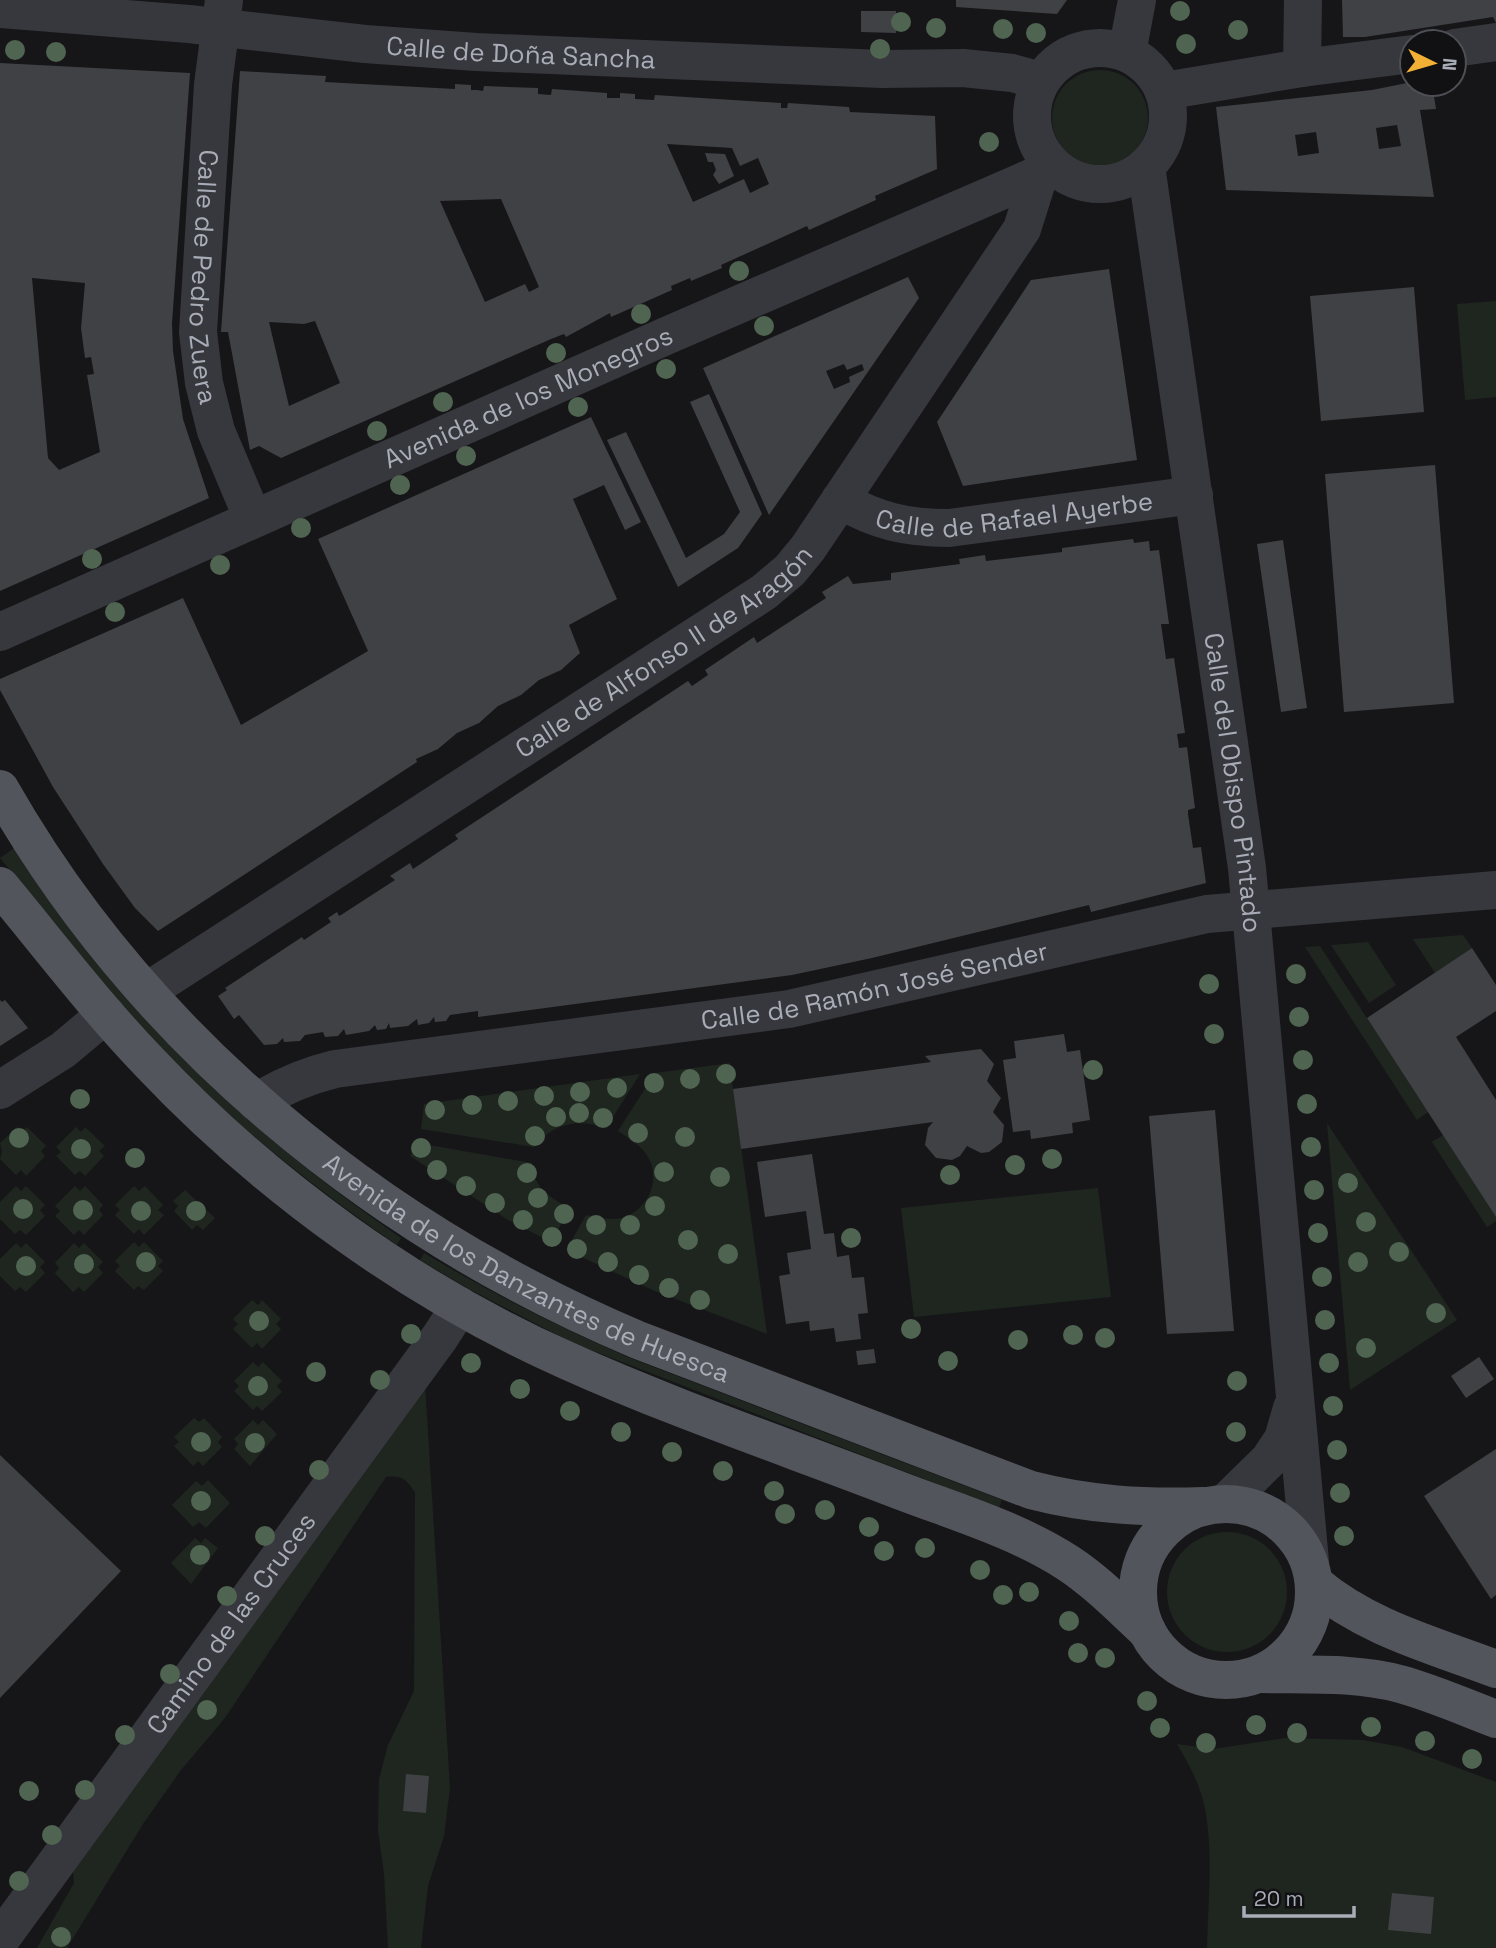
<svg xmlns="http://www.w3.org/2000/svg" width="1496" height="1948" viewBox="0 0 1496 1948" font-family="'Space Grotesk',sans-serif">
<style>
.green{fill:#1e261f}
.building{fill:#404145;fill-rule:evenodd}
.lines{fill:none;stroke-linecap:round;stroke-linejoin:round}
.minor{stroke:#37383d;stroke-width:38}
.major{stroke:#53555c;stroke-width:38}
.tree{fill:#506452}
.labels{text-anchor:middle;dominant-baseline:central;stroke-width:7;stroke-linejoin:round;paint-order:stroke}
.street-label{font-size:26px;fill:#a8adb8;stroke:#111113}
</style>
<rect width="100%" height="100%" fill="#161618"/>
<!-- green -->
<g class="green">
<circle cx="1100" cy="118" r="48"/>
<path d="M1496,301v96l-31,3 -8,-96z"/>
<path d="M14,848c98,158 235,285 387,390l-4,7c-98,-68 -191,-143 -269,-232 -44,-50 -86,-104 -128,-155z"/>
<path d="M1463,935l9,13 -37,25 -22,-34z"/>
<path d="M1368,942l28,43 -27,18 -38,-58z"/>
<path d="M1320,946l108,166 -11,8 -112,-173z"/>
<path d="M730,1063l3,26 34,245 -110,-42 -91,-42 20,-35c13,3 27,6 39,2 24,-9 36,-38 23,-60 -7,-12 -19,-18 -30,-26l37,-58z"/>
<path d="M640,1074l-34,54c-28,-10 -54,-4 -72,19l-113,-18 3,-25z"/>
<path d="M1327,1123l130,197 -107,70z"/>
<path d="M17,1127l5,5 5,-5 19,19 -5,5 4,5 -19,20 -5,-6 -5,5 -16,-16 2,-7 -2,-9z"/>
<path d="M76,1127l5,5 4,-5 20,19 -6,5 5,5 -19,20 -5,-5 -5,4 -19,-19 5,-4 -5,-5z"/>
<path d="M1443,1135l53,82v4l-9,6 -55,-85z"/>
<path d="M418,1143l114,20c1,25 18,34 38,46l-19,33 -43,-22 -98,-64z"/>
<path d="M16,1186l5,5 5,-5 19,19 -5,5 5,6 -19,19 -6,-5 -5,4 -15,-15v-17z"/>
<path d="M75,1186l5,5 5,-5 18,19 -4,5 4,5 -19,20 -5,-5 -5,5 -19,-19 5,-5 -5,-5z"/>
<path d="M134,1186l5,5 6,-5 18,19 -5,5 6,5 -20,20 -5,-6 -5,5 -19,-19 5,-5 -5,-5z"/>
<path d="M1098,1188l13,109 -197,20 -13,-109z"/>
<path d="M185,1190l30,28 -12,12 -6,-5 -5,5 -18,-19 4,-5 -5,-5z"/>
<path d="M134,1242l5,5 5,-5 19,19 -5,5 5,5 -19,19 -6,-4 -4,4 -19,-19 5,-5 -5,-5z"/>
<path d="M16,1243l5,5 5,-5 19,19 -5,5 5,6 -19,19 -6,-5 -5,4 -15,-15v-17z"/>
<path d="M74,1243l5,5 5,-5 19,19 -5,5 5,6 -19,19 -5,-5 -6,5 -18,-19 4,-5 -4,-5z"/>
<path d="M424,1253c67,40 135,74 206,105l372,142 -3,8 -426,-165 -104,-54 -49,-29z"/>
<path d="M252,1300l6,5 4,-5 19,19 -5,5 5,5 -19,20 -5,-6 -5,5 -19,-19 5,-5 -5,-5z"/>
<path d="M253,1362l5,5 5,-5 19,19 -5,5 5,6 -20,19 -5,-5 -4,4 -19,-19 5,-5 -5,-5z"/>
<path d="M425,1383l25,405 -6,48 -16,50 -7,62h-33l-4,-74 -6,-44 1,-51 9,-34 26,-54 1,-198c-8,-14 -14,-18 -29,-16l-161,241 -44,52 -38,54 -76,124h-30l37,-65 -1,-11z"/>
<path d="M194,1418l5,4 5,-4 18,19 -4,5 4,5 -19,19 -5,-5 -5,5 -19,-20 5,-4 -5,-5z"/>
<path d="M253,1420l5,5 5,-5 14,14 -27,32 -16,-17 4,-5 -4,-5z"/>
<path d="M208,1480l22,23 -24,25 -7,-6 -6,5 -21,-22 24,-24 6,5z"/>
<circle cx="1227" cy="1592" r="60"/>
<path d="M195,1538l6,5 4,-5 13,10 -27,36 -20,-21z"/>
<path d="M1285,1738l78,2 39,7 94,35v166h-289c1,-44 6,-91 -1,-134 -4,-26 -16,-48 -29,-70l36,5z"/>
</g>
<!-- building -->
<g class="building">
<path d="M956,0h111l-10,14 -101,-7z"/>
<path d="M1342,0h154v23l-3,-6 -128,20h-22z"/>
<path d="M861,11h35v22l-35,-1z"/>
<path d="M0,63l190,10 -18,250 1,28 10,68 26,79 -209,93zM32,278l53,5 -4,45 4,30 6,-1 3,17 -7,1 13,77 -41,18 -11,-12z"/>
<path d="M240,71l86,5 -1,6 130,7v-5l16,1v5h6l6,1 1,-5 54,2v6l13,1 1,-6 28,2 27,2v5h13v-5l15,1v5l19,1 1,-5 126,8v5h6l1,-5 61,4 1,5 85,4 2,53 -62,27 1,4 -67,30 -2,-4 -86,39 1,3 -31,13 -1,-3 -19,8 1,4 -61,27 -1,-4 -44,24 -2,-3 -13,5 -270,119 -22,-12 -9,4 -22,-118h-7zM667,144l65,4 8,18 18,-8 11,26 -19,9 -6,-14 -51,23zM501,199l38,88 -10,5 -4,-8 -40,18 -45,-101zM315,321l25,62 -51,23 -20,-84 35,2z"/>
<path d="M1412,82v2h20l4,25 -16,1 14,87 -208,-7 -10,-83 156,-17zM1397,125l4,21 -22,3 -3,-21zM1316,132l3,21 -21,3 -3,-21z"/>
<path d="M705,153l20,1 9,22 -15,8 -6,-9 3,-5 -3,-8h-5z"/>
<path d="M1109,269l28,191 -174,26 -26,-64 94,-142z"/>
<path d="M908,277l11,21 -150,217 -66,-147zM844,364l3,6 15,-6 2,6 -15,7 1,5 -16,7 -8,-18z"/>
<path d="M1414,287l10,125 -103,9 -11,-125z"/>
<path d="M709,394l53,120 -24,34 -60,39 -71,-147 19,-8 60,126 38,-24 16,-22 -50,-110z"/>
<path d="M591,417l50,105 -16,8 -21,-45 -31,14 44,100 -48,26 11,28 -19,17 -22,10 -18,15 -23,11 -19,17 -22,10 -19,16 -22,10 1,3 -259,169 -23,-23 -32,-44 -50,-77 -53,-97v-11l183,-81 58,127 127,-74 -50,-112z"/>
<path d="M1435,465l19,238 -110,9 -19,-238z"/>
<path d="M1133,539l1,4 15,-2 1,10 9,-1 10,74h-8l5,35 8,-1 11,75 -8,1 1,6 1,8 8,-1 8,61 -7,2v4l5,34 8,-1 5,36 -115,29 -2,-7 -217,53 -80,17 -314,42v-6l-28,4 -4,6 -11,1 -1,-5 -5,6 -11,2 -1,-6 -9,7 -18,2 -1,-5 -3,6 -9,1 -2,-5 -6,6 -23,4 -2,-6 -6,7 -13,1 -2,-5 -18,3 -5,6 -16,1 -1,-4 -6,6 -13,1 -25,-30 -5,4 -16,-23 9,-6 -2,-2 77,-51 2,3 27,-18 -3,-4 9,-6 2,4 2,-1 54,-35 -5,-4 20,-13 3,6 45,-30 -3,-4 233,-154 4,5 16,-11 -3,-5 49,-33 3,6 69,-45 -4,-6 26,-16 5,8 38,-4v-7l69,-9 -1,-5 26,-4 1,6 76,-9v-4z"/>
<path d="M1283,540l24,168 -26,4 -24,-168z"/>
<path d="M1472,948l24,37v26l-40,26 40,63v117l-129,-199z"/>
<path d="M0,1000l2,2 3,-2 23,28 -28,18z"/>
<path d="M1064,1034l3,18 13,-2 10,70 -18,3 1,10 -42,6 -1,-9 -17,2 -10,-72 13,-2 -2,-17z"/>
<path d="M981,1049l13,15 -7,17 14,17 -8,14 11,13 -2,17 -13,10 -8,1 -14,-7 -7,10 -8,4 -16,-2 -11,-13 3,-17 5,-6 -192,27 -8,-60 198,-27 -6,-6z"/>
<path d="M1215,1110l19,221 -67,3 -18,-218z"/>
<path d="M812,1154l12,80 10,-1 3,24 12,-2 3,23 12,-1 4,36 -10,1 3,25 -25,3 -2,-14 -24,3 -1,-10 -23,3 -7,-48 11,-2 -3,-21 24,-4 -5,-38 -41,6 -8,-55z"/>
<path d="M874,1349l2,14 -18,2 -2,-14z"/>
<path d="M1479,1357l15,22 -28,19 -15,-22z"/>
<path d="M1496,1449v146l-5,4 -67,-103z"/>
<path d="M0,1455l121,116 -121,127z"/>
<path d="M406,1774l23,2 -3,37 -23,-2z"/>
<path d="M1392,1893l42,4 -3,37 -43,-4z"/>
</g>
<g class="lines">
<!-- minor -->
<g class="minor">
<path id="s1" d="M224,0l-11,85 -15,247 6,51 12,48 37,88"/>
<path id="s2" d="M0,9l189,15 176,20 111,8 406,17 81,-1 49,5 29,8"/>
<path d="M1454,48l42,-6"/>
<circle cx="1100" cy="116" r="68"/>
<path d="M1127,53l10,-53"/>
<path d="M1302,68l1,-68"/>
<path d="M1164,91l138,-23 110,-14"/>
<path id="s3" d="M1146,166l101,702 63,694"/>
<path id="s4" d="M840,500c37,21 66,28 109,28l245,-33"/>
<path id="s5" d="M0,632l666,-296 388,-168"/>
<path id="s6" d="M146,992l618,-400 26,-22 18,-22 214,-319 17,-54"/>
<path d="M0,1090l63,-40 43,-36"/>
<path id="s7" d="M256,1102c25,-15 50,-26 79,-33l454,-60 418,-95 289,-24"/>
<path d="M1225,1503l44,-43 14,-21 9,-31"/>
<path id="s8" d="M0,1940l440,-603 20,-31"/>
</g>
<!-- major -->
<g class="major">
<path id="s9" d="M0,789c142,250 375,440 638,551l393,150c58,15 113,18 172,16"/>
<path d="M0,886c49,59 96,121 149,176 116,123 265,231 419,299 109,49 222,87 333,130 55,21 116,39 167,72 29,19 54,45 79,68"/>
<circle cx="1226" cy="1592" r="88"/>
<path d="M1315,1584c52,44 118,61 181,85"/>
<path d="M1261,1674c46,1 94,-2 139,10 33,9 64,23 96,35"/>
</g>
</g>
<!-- trees -->
<g class="tree">
<circle cx="1180" cy="11" r="10"/>
<circle cx="901" cy="22" r="10"/>
<circle cx="936" cy="28" r="10"/>
<circle cx="1003" cy="29" r="10"/>
<circle cx="1238" cy="30" r="10"/>
<circle cx="1036" cy="33" r="10"/>
<circle cx="1186" cy="44" r="10"/>
<circle cx="880" cy="49" r="10"/>
<circle cx="15" cy="50" r="10"/>
<circle cx="56" cy="52" r="10"/>
<circle cx="989" cy="142" r="10"/>
<circle cx="739" cy="271" r="10"/>
<circle cx="641" cy="314" r="10"/>
<circle cx="764" cy="326" r="10"/>
<circle cx="556" cy="353" r="10"/>
<circle cx="666" cy="369" r="10"/>
<circle cx="443" cy="402" r="10"/>
<circle cx="578" cy="407" r="10"/>
<circle cx="377" cy="431" r="10"/>
<circle cx="466" cy="456" r="10"/>
<circle cx="400" cy="485" r="10"/>
<circle cx="301" cy="528" r="10"/>
<circle cx="92" cy="559" r="10"/>
<circle cx="220" cy="565" r="10"/>
<circle cx="115" cy="612" r="10"/>
<circle cx="1296" cy="974" r="10"/>
<circle cx="1209" cy="984" r="10"/>
<circle cx="1299" cy="1017" r="10"/>
<circle cx="1214" cy="1034" r="10"/>
<circle cx="1303" cy="1060" r="10"/>
<circle cx="1093" cy="1070" r="10"/>
<circle cx="726" cy="1074" r="10"/>
<circle cx="690" cy="1079" r="10"/>
<circle cx="654" cy="1083" r="10"/>
<circle cx="617" cy="1088" r="10"/>
<circle cx="580" cy="1092" r="10"/>
<circle cx="544" cy="1096" r="10"/>
<circle cx="80" cy="1099" r="10"/>
<circle cx="508" cy="1101" r="10"/>
<circle cx="1307" cy="1104" r="10"/>
<circle cx="472" cy="1105" r="10"/>
<circle cx="435" cy="1110" r="10"/>
<circle cx="579" cy="1113" r="10"/>
<circle cx="556" cy="1117" r="10"/>
<circle cx="603" cy="1118" r="10"/>
<circle cx="638" cy="1133" r="10"/>
<circle cx="535" cy="1136" r="10"/>
<circle cx="685" cy="1137" r="10"/>
<circle cx="19" cy="1138" r="10"/>
<circle cx="1311" cy="1147" r="10"/>
<circle cx="421" cy="1148" r="10"/>
<circle cx="81" cy="1149" r="10"/>
<circle cx="135" cy="1158" r="10"/>
<circle cx="1052" cy="1159" r="10"/>
<circle cx="1015" cy="1165" r="10"/>
<circle cx="437" cy="1170" r="10"/>
<circle cx="664" cy="1172" r="10"/>
<circle cx="527" cy="1173" r="10"/>
<circle cx="950" cy="1175" r="10"/>
<circle cx="720" cy="1177" r="10"/>
<circle cx="1348" cy="1183" r="10"/>
<circle cx="466" cy="1186" r="10"/>
<circle cx="1314" cy="1190" r="10"/>
<circle cx="538" cy="1198" r="10"/>
<circle cx="495" cy="1203" r="10"/>
<circle cx="655" cy="1206" r="10"/>
<circle cx="23" cy="1209" r="10"/>
<circle cx="83" cy="1210" r="10"/>
<circle cx="141" cy="1211" r="10"/>
<circle cx="196" cy="1211" r="10"/>
<circle cx="564" cy="1214" r="10"/>
<circle cx="523" cy="1220" r="10"/>
<circle cx="1366" cy="1222" r="10"/>
<circle cx="596" cy="1225" r="10"/>
<circle cx="630" cy="1225" r="10"/>
<circle cx="1318" cy="1233" r="10"/>
<circle cx="552" cy="1237" r="10"/>
<circle cx="851" cy="1238" r="10"/>
<circle cx="688" cy="1240" r="10"/>
<circle cx="577" cy="1249" r="10"/>
<circle cx="1399" cy="1252" r="10"/>
<circle cx="728" cy="1254" r="10"/>
<circle cx="146" cy="1262" r="10"/>
<circle cx="608" cy="1262" r="10"/>
<circle cx="1358" cy="1262" r="10"/>
<circle cx="84" cy="1264" r="10"/>
<circle cx="26" cy="1266" r="10"/>
<circle cx="639" cy="1275" r="10"/>
<circle cx="1322" cy="1277" r="10"/>
<circle cx="669" cy="1288" r="10"/>
<circle cx="700" cy="1300" r="10"/>
<circle cx="1436" cy="1313" r="10"/>
<circle cx="1325" cy="1320" r="10"/>
<circle cx="259" cy="1321" r="10"/>
<circle cx="911" cy="1329" r="10"/>
<circle cx="411" cy="1334" r="10"/>
<circle cx="1073" cy="1335" r="10"/>
<circle cx="1105" cy="1338" r="10"/>
<circle cx="1018" cy="1340" r="10"/>
<circle cx="1366" cy="1348" r="10"/>
<circle cx="948" cy="1361" r="10"/>
<circle cx="471" cy="1363" r="10"/>
<circle cx="1329" cy="1363" r="10"/>
<circle cx="316" cy="1372" r="10"/>
<circle cx="380" cy="1380" r="10"/>
<circle cx="1237" cy="1381" r="10"/>
<circle cx="258" cy="1386" r="10"/>
<circle cx="520" cy="1389" r="10"/>
<circle cx="1333" cy="1406" r="10"/>
<circle cx="570" cy="1411" r="10"/>
<circle cx="621" cy="1432" r="10"/>
<circle cx="1236" cy="1432" r="10"/>
<circle cx="201" cy="1442" r="10"/>
<circle cx="255" cy="1443" r="10"/>
<circle cx="1337" cy="1450" r="10"/>
<circle cx="672" cy="1452" r="10"/>
<circle cx="319" cy="1470" r="10"/>
<circle cx="723" cy="1471" r="10"/>
<circle cx="774" cy="1491" r="10"/>
<circle cx="1340" cy="1493" r="10"/>
<circle cx="201" cy="1501" r="10"/>
<circle cx="825" cy="1510" r="10"/>
<circle cx="785" cy="1514" r="10"/>
<circle cx="869" cy="1527" r="10"/>
<circle cx="265" cy="1536" r="10"/>
<circle cx="1344" cy="1536" r="10"/>
<circle cx="925" cy="1548" r="10"/>
<circle cx="884" cy="1551" r="10"/>
<circle cx="200" cy="1555" r="10"/>
<circle cx="980" cy="1570" r="10"/>
<circle cx="1029" cy="1592" r="10"/>
<circle cx="1003" cy="1595" r="10"/>
<circle cx="227" cy="1596" r="10"/>
<circle cx="1069" cy="1621" r="10"/>
<circle cx="1078" cy="1653" r="10"/>
<circle cx="1105" cy="1658" r="10"/>
<circle cx="170" cy="1674" r="10"/>
<circle cx="1147" cy="1701" r="10"/>
<circle cx="207" cy="1710" r="10"/>
<circle cx="1256" cy="1725" r="10"/>
<circle cx="1371" cy="1727" r="10"/>
<circle cx="1160" cy="1728" r="10"/>
<circle cx="1297" cy="1733" r="10"/>
<circle cx="125" cy="1735" r="10"/>
<circle cx="1425" cy="1741" r="10"/>
<circle cx="1206" cy="1743" r="10"/>
<circle cx="1472" cy="1759" r="10"/>
<circle cx="85" cy="1790" r="10"/>
<circle cx="29" cy="1791" r="10"/>
<circle cx="52" cy="1835" r="10"/>
<circle cx="19" cy="1881" r="10"/>
<circle cx="61" cy="1937" r="10"/>
</g>
<g class="labels">
<!-- street labels -->
<g class="street-label">
<text stroke="none"><textPath href="#s2" startOffset="523">Calle de Doña Sancha</textPath></text>
<text stroke="none"><textPath href="#s1" startOffset="278">Calle de Pedro Zuera</textPath></text>
<text stroke="none"><textPath href="#s5" startOffset="578">Avenida de los Monegros</textPath></text>
<text stroke="none"><textPath href="#s4" startOffset="180">Calle de Rafael Ayerbe</textPath></text>
<text stroke="none"><textPath href="#s6" startOffset="620">Calle de Alfonso II de Aragón</textPath></text>
<text stroke="none"><textPath href="#s3" startOffset="623">Calle del Obispo Pintado</textPath></text>
<text stroke="none"><textPath href="#s7" startOffset="632">Calle de Ramón José Sender</textPath></text>
<text stroke="none"><textPath href="#s9" startOffset="726">Avenida de los Danzantes de Huesca</textPath></text>
<text stroke="none"><textPath href="#s8" startOffset="392">Camino de las Cruces</textPath></text>
</g>
</g>
<!-- north arrow -->
<g transform="translate(1433 63) rotate(95)"><circle r="33" fill="#111113" stroke="#4d4f55" stroke-width="2"/>
<path d="M0-5L12 26L0 18L-12 26Z" fill="#f2b134"/>
<text y="-10" font-size="19" font-weight="bold" text-anchor="middle" fill="#a8adb8">N</text>
</g>
<!-- scale -->
<path d="M1244 1906v10h110v-10" fill="none" stroke="#a8adb8" stroke-width="3.5"/>
<text x="1254" y="1906" font-size="21" fill="#a8adb8" stroke="#111113" stroke-width="5" paint-order="stroke">20 m</text>
</svg>
